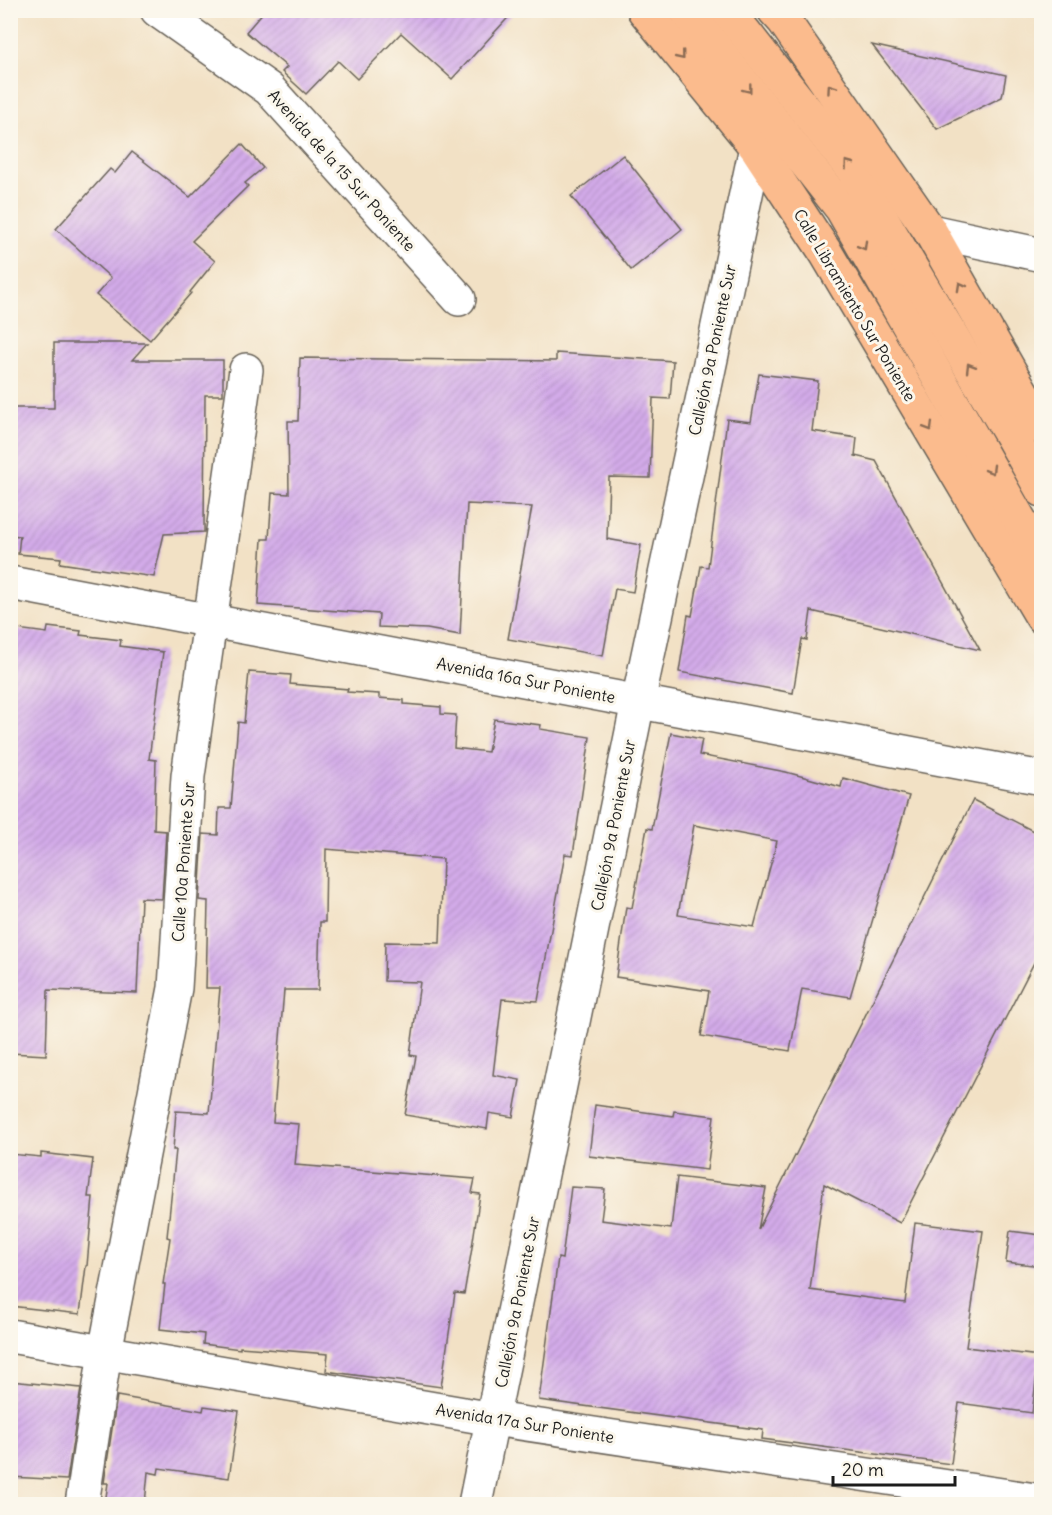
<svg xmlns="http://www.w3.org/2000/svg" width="1052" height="1515" viewBox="0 0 1052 1515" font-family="Delius,sans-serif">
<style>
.building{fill:url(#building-hatch);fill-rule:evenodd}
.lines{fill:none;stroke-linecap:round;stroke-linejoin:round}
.minor-casing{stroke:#676157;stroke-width:36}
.major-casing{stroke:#676157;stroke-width:36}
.minor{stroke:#fff;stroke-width:33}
.major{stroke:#fbbb8d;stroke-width:33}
.oneway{stroke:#8c6c54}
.labels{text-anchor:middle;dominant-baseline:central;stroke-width:6;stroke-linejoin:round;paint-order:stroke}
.street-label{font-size:16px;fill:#1c1c1c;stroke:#fbf7ec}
</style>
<defs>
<pattern id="building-hatch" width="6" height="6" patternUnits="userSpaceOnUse" patternTransform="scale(1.5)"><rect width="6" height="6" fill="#d3abe9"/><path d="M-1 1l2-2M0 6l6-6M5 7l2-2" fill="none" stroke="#b593c7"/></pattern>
</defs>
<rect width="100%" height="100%" fill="#fbf7ec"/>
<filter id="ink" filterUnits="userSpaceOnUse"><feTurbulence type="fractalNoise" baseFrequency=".0167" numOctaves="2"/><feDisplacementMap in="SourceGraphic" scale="12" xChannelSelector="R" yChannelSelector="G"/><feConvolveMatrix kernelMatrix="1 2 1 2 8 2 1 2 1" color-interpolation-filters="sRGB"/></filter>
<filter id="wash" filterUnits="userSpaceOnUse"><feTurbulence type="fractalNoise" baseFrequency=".008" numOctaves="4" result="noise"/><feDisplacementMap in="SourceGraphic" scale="24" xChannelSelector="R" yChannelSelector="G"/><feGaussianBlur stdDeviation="1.35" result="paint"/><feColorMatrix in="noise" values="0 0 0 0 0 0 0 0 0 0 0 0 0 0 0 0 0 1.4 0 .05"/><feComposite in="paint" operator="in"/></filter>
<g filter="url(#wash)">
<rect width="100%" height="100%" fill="#f2e1c5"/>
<g id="blocks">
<!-- building -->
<g class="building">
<path d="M265,10h250l-63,69 -51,-46 -44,46 -19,-18 -32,33 -24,-22 5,-5 -41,-35z"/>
<path d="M872,45l134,30 -4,22 -65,32z"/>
<path d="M242,144l21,24 -18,15 3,3 -56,55 23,20 -25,31 1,1 -41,47 -54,-45 15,-17 -55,-49 54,-60 5,4 17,-21 58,45z"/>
<path d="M623,155l59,74 -51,41 -60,-74z"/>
<path d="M54,343h93l-15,17h91v35h-18l-1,137 -40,2 -10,43 -94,-14 1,-5 -43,-4 2,-18 -10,-1v-127h44z"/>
<path d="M556,353l117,8 -3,38 -17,-1 -3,80 -41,-1 -2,62 34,6 -8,47 -18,-3 -12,67 -95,-17 24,-132 -65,-3 -7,131 -33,-6 -49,-2 1,-13 -121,-9 4,-66h7l3,-46 17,1 -1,-73h10l2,-63 256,3z"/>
<path d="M759,374l59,7 -6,50 45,7 -2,18 21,5 104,189 -169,-39 -4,29 -5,-1 -9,54 -114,-21 9,-57 4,1 9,-50 7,1 19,-148 24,3z"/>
<path d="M48,627l33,4 -1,4 41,5 -1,6 43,6 -14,107 7,1 -2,70 12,1 -4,68 -21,-1 -4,95 -89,-3 -2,65 -36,-2v-425l37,5z"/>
<path d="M249,672l42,3 -1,9 58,5 -1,3 32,2v4l25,2v4l37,3v7l15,1 -2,33 34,4 6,-33 47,6 -1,4 50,8 -17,118 -8,-1 -27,147 -36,-2 -9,76 27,5 -7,37 -24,-4 -2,16 -82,-14 11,-59 -6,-1 10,-73 -36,-1 1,-39 55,1 3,-84 -117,-10 -1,73h-5l-2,68h-34l-11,132 26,2 -4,41 180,14 -3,14 8,1 -9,60 -7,40 -9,-1 -14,94 -115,-16 2,-17 -88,-7v2l-37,-5 1,-10 -44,-5 5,-45h-2l7,-46 -3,-1 9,-87h-3l3,-39 33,2 11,-125h-14l2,-87 -9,-1 4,-66 15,1 1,-27h12l7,-86 6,1z"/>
<path d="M671,733l31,6 -3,16 87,17 55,15 2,-9 66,18 -59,201 -48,-8 -12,62 -89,-15 8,-45 -93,-14 10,-70 6,1 15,-80 5,1zM694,825l83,16 -23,86 -76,-12z"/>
<path d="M973,800l68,35v114l-141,274 -76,-39 -14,106 95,13 10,-80 68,8 -17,116 73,9 -7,57 -73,-10 -8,61 -189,-25 1,-9 -224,-30 19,-142 4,1 9,-72 34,2 -4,31 70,9 6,-52 89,11 -8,42z"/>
<path d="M595,1105l78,11 1,-5 40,5 -7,54 -118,-14z"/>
<path d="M41,1153l52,6 -5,38h5l-6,69h-1l-6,48 -70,-8v-152l31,3z"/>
<path d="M1010,1231l31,4v31l-35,-4z"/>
<path d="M10,1381l71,7 -14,92 -57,-3z"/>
<path d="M117,1396l86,15 1,-5 35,5 -10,67 -70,-10 -1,6 -10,-2 -3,32h-40l3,-21h-4z"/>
</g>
</g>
</g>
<g filter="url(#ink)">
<use href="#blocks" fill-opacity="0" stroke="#676157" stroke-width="1.5"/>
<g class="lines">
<defs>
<g id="minor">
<path d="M157,10l112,79 190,210"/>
<path d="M930,231l112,24"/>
<path d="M10,583l1032,195"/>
<path d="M10,1336l483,83 549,82"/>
<path d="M82,1504l23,-152 70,-364 13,-212 58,-406"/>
<path d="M475,1504l163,-802 118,-555"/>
</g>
<g id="major">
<path d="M644,10l112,137 70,106 216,364"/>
<path d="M686,10l156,199 200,350"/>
<path d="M727,10l126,160 159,267 30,53"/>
<path d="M774,10l10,11 146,210 112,197"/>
</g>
</defs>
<!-- minor casing -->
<use href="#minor" class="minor-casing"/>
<!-- major casing -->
<use href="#major" class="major-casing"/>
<!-- minor -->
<use href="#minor" class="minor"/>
<!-- major -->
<use href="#major" class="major"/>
</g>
<!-- one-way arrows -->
<defs><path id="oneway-chevron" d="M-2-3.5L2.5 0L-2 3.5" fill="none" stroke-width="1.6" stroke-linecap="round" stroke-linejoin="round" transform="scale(1.5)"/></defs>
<g class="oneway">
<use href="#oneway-chevron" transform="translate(681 56) rotate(51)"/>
<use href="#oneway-chevron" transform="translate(831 88) rotate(-125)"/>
<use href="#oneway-chevron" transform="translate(748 89) rotate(52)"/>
<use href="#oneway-chevron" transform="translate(848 164) rotate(-127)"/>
<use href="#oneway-chevron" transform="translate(863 246) rotate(60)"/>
<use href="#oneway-chevron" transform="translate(961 286) rotate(-119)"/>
<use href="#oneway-chevron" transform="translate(970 367) rotate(-121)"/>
<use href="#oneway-chevron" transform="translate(929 427) rotate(59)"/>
<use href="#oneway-chevron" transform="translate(991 470) rotate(60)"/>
</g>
</g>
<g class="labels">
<!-- street labels -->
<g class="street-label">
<text transform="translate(342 170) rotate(48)">Avenida de la 15 Sur Poniente</text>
<text transform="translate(855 305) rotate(59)">Calle Libramiento Sur Poniente</text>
<text transform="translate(712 350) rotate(-78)">Callejón 9a Poniente Sur</text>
<text transform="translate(526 680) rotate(11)">Avenida 16a Sur Poniente</text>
<text transform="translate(613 825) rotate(-79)">Callejón 9a Poniente Sur</text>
<text transform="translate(183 862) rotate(-86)">Calle 10a Poniente Sur</text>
<text transform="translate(517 1302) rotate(-79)">Callejón 9a Poniente Sur</text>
<text transform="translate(525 1423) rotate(9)">Avenida 17a Sur Poniente</text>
</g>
</g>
<!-- margin -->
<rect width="1052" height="1515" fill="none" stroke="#fbf7ec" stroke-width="36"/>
<!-- scale -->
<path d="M833 1476v9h122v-9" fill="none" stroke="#1c1c1c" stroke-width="3"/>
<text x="842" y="1476" font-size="18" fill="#1c1c1c" stroke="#fbf7ec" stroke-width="4.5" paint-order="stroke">20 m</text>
</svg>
